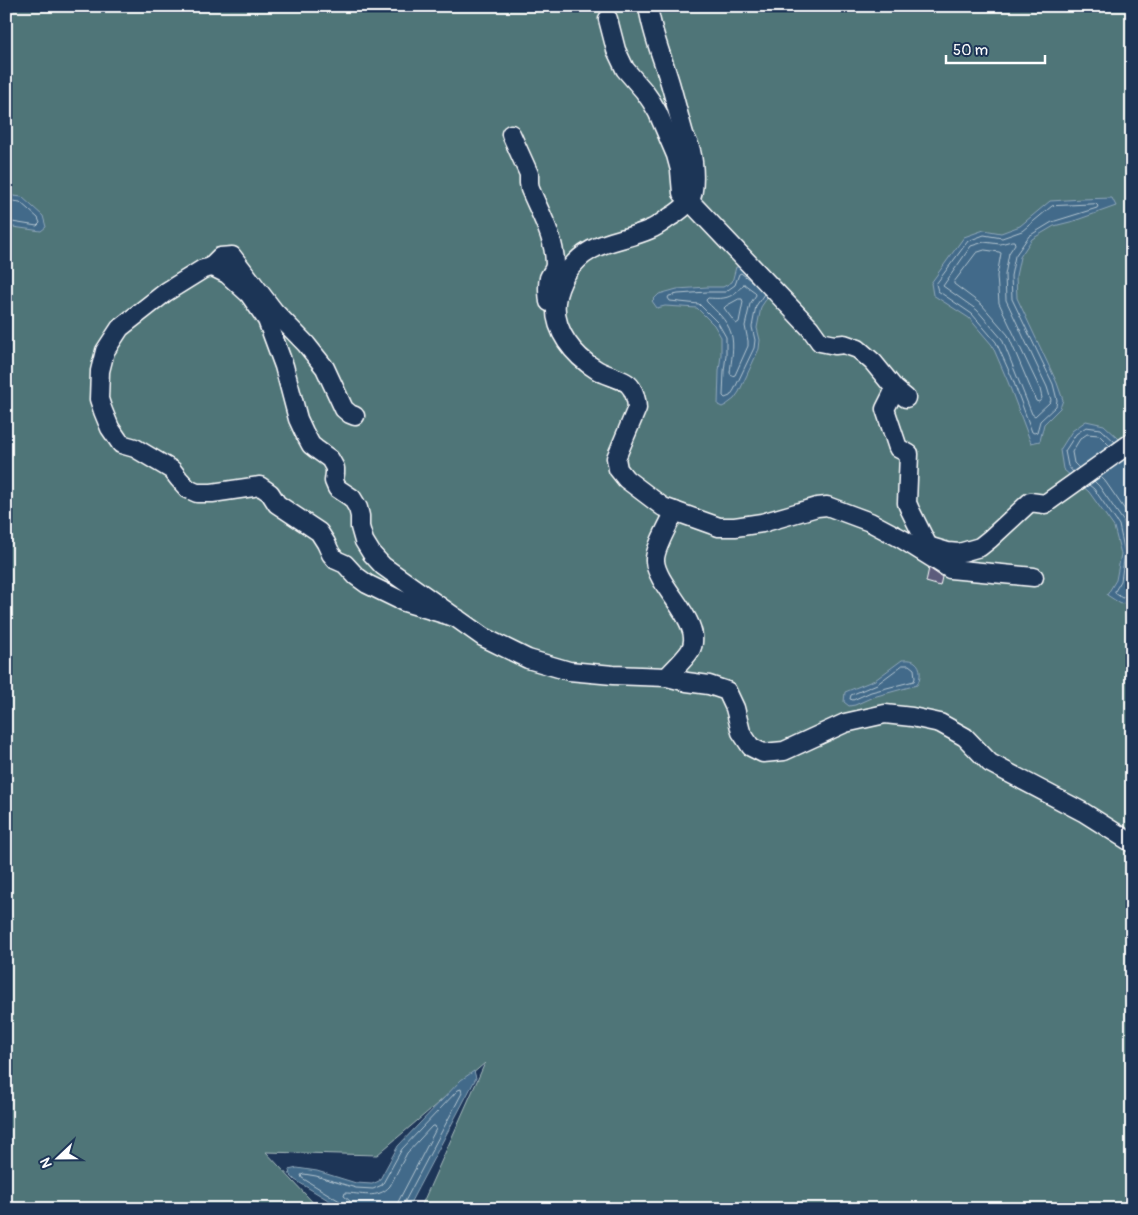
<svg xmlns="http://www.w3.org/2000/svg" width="1138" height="1215" viewBox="0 0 1138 1215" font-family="Pangolin,sans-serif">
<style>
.green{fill:#4f7578;stroke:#a7babc}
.water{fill:#426b8a;stroke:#8ea6b9}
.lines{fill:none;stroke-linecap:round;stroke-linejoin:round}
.shore{stroke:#b3c4d0;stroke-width:1}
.building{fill:#5c5b7b;stroke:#fff}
.minor-casing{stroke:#fff;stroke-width:21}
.minor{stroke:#1d3557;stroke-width:18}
</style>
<rect width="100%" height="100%" fill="#1d3557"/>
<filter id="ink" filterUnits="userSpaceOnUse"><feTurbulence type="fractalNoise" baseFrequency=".02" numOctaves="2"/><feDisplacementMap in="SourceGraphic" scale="10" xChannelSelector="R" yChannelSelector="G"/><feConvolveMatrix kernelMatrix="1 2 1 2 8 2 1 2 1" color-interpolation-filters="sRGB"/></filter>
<g filter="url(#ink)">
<!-- green -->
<path class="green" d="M6,6h1126v1203h-712l65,-146 -108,92 -111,-3 53,57h-313z"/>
<!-- water -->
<g class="water">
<path d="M6,195l16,2 21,19 3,11 -5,4 -35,-5z"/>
<path d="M1112,198l4,8 -42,15 -20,5 -22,13 -12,18 -4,19 1,22 40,85 6,17 -3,8 -16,16 -4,17 -9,2 -23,-61 -16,-37 -23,-27 -36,-23 -2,-12 33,-46 20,-7 17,3 19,-7 30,-25 32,-2z"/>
<path d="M736,267h6l29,25 -10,15 -4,21 3,12 -1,9 -20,43 -5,7 -8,6 -4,2 -4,-2 1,-34 2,-16v-18l-7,-12 -17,-17 -32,-2 -8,2 -5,-7 7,-7 18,-5 30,-2h16l9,-5z"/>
<path d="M1086,421l18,4 28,26v149l-11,4 -14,-9 9,-15 5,-26 -7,-27 -25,-35 -26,-23 -3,-19 12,-19z"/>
<path d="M902,660c4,0 9,-1 13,2 7,5 6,16 2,23l-44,12 -18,8 -6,1 -5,-4 1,-10 30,-12z"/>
<path d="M474,1071l2,7 -69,131h-64l-48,-29 -5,-5 -1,-5 8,-2 20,3 39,12 16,1 7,-3 19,-35 63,-66z"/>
</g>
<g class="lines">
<!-- shore -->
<g class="shore">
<path d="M6,200l14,2 18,16 2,5 -3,3 -31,-5"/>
<path d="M1096,204l2,2 -1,2 -45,14 -23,14 -14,20 -4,20 1,23 41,85 4,16 -1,6 -16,15 -3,11 -3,1 -2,-1 -19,-52 -17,-38 -24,-28 -34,-23 -2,-7 32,-43 16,-6 18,3 20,-7 30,-25z"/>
<path d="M1012,241h2l1,3 -6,9 -4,22 1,25 41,87 4,13 -1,2 -15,14 -3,-2 -30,-75 -25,-29 -34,-24 28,-40 13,-4 16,2z"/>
<path d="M985,250l14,2 2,1 -4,23 2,27 41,86 2,9 -3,4 -3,-1 -28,-66 -26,-30 -28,-21v-2l22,-29z"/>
<path d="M754,283l-13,-10 -2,1 -4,11 -10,7h-18l-29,2 -9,2 -1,2 2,3 29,3 19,19 8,14v18l-2,16 -1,25 2,2 5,-2 4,-6 20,-42 1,-8 -3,-13 4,-21 8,-12"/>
<path d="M744,284l11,8 1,3 -6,9 -5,22 3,15v5l-13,29 -3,1 -2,-3c1,-12 5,-27 1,-40 -4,-13 -15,-22 -24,-31l-1,-2 2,-2c18,1 23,1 36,-14z"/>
<path d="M739,299h3l1,3 -4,20 -3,2 -12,-16 2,-2z"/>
<path d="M1079,468l-5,-5 -2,-11 8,-13 7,-5 12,1 11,11"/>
<path d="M1073,472l-5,-6 -3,-15 11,-17 10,-7 15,2 14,13"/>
<path d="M1101,477l4,4 27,39"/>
<path d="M1094,481l5,5 25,36 8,31"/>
<path d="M1089,485l5,4 25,36 6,28 -4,28 -6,10v2l7,5 10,-3"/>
<path d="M903,665h6l5,4 1,9 -1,3 -43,11 -18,8 -3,-1 1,-4 26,-11z"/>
<path d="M345,1209v-4l-2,-2 -41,-25 -1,-3 3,-1 12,2 40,12 17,1 9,-4 20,-36 56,-59 3,-1 1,4 -59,112 -1,4"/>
<path d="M351,1209l-1,-8 -6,-5 1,-3c15,0 33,7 45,-7l17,-33 25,-27h3l1,3 -38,73 -2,7"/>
</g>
</g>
<!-- building -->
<path class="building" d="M929,568l13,9 -2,9 -14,-4z"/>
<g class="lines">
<defs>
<g id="minor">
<path d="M648,6c4,28 14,50 22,77 5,17 9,34 14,51 2,6 6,11 7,17 3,12 5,39 -1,49 -4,6 -14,14 -20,17 -6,4 -12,9 -19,12 -34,15 -62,10 -85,45 -5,9 -9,18 -10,28 -3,29 18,54 41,68 8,5 26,9 31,14 6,5 9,17 9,24l-21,50 2,11 8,10 37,28 56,20h16l27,-4 55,-16 10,-1 43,16 32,17 48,30 84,8"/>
<path d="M608,19l8,31 9,19 19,22 7,10 7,12 18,42 4,15 2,23 128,135 10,14 15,3 9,-1 14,5 15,13 22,27 11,9"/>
<path d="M511,134l18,40v9l1,6c10,24 25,49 25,75 0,6 -4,9 -6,14 -2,8 -1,16 0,24"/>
<path d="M213,267l1,-4 6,-6 12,-1 42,55 32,33 19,24 19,41 6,5 5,2"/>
<path d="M895,389l-10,20 13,39 11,6 -2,49 3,7 23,46"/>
<path d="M928,546l20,6 11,1 21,-6 10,-8 40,-37 15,2 87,-62"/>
<path d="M457,618l-53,-16 -37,-18 -11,-8 -11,-12 -9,-4 -5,-6 -5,-11 -7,-11 -42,-28 -7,-11 -10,-7 -48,7h-15l-9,-4 -9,-10 -7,-9 -37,-22 -14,-4 -11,-16 -7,-17 -4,-12 1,-28 5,-20 15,-23 46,-36 37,-23 10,-2 14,7 22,20 18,26 17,46 14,53 6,13 7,13 5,4 14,10 5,9v5l-1,8 3,7 15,10 6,10 2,8v11l4,14 8,13 11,12 100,71 45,22 41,12 44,4 54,2 20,5 22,3 18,6 8,17 6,24 10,15 12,6 21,-2 61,-28 40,-9 27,3 28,6 25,14 25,26 93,49 49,31"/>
<path d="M667,677c7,-8 17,-17 23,-26 16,-27 -33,-63 -35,-90 -1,-12 15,-39 20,-50"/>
</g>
</defs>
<!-- minor casing -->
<use href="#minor" class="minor-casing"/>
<!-- minor -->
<use href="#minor" class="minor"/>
</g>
</g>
<!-- margin -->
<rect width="1138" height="1215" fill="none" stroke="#1d3557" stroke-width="25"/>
<rect x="12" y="12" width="1113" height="1190" fill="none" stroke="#fff" stroke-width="2" filter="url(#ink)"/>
<!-- north arrow -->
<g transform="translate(58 1158) rotate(248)" stroke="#1d3557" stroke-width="4" paint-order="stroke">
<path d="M0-4L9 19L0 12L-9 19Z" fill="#ffffff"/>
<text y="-8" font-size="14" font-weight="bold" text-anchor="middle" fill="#ffffff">N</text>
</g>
<!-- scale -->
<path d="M946 55v8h99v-8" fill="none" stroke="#ffffff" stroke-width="2.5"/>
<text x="953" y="55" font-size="15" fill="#ffffff" stroke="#1d3557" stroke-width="4" paint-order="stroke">50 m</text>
</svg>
